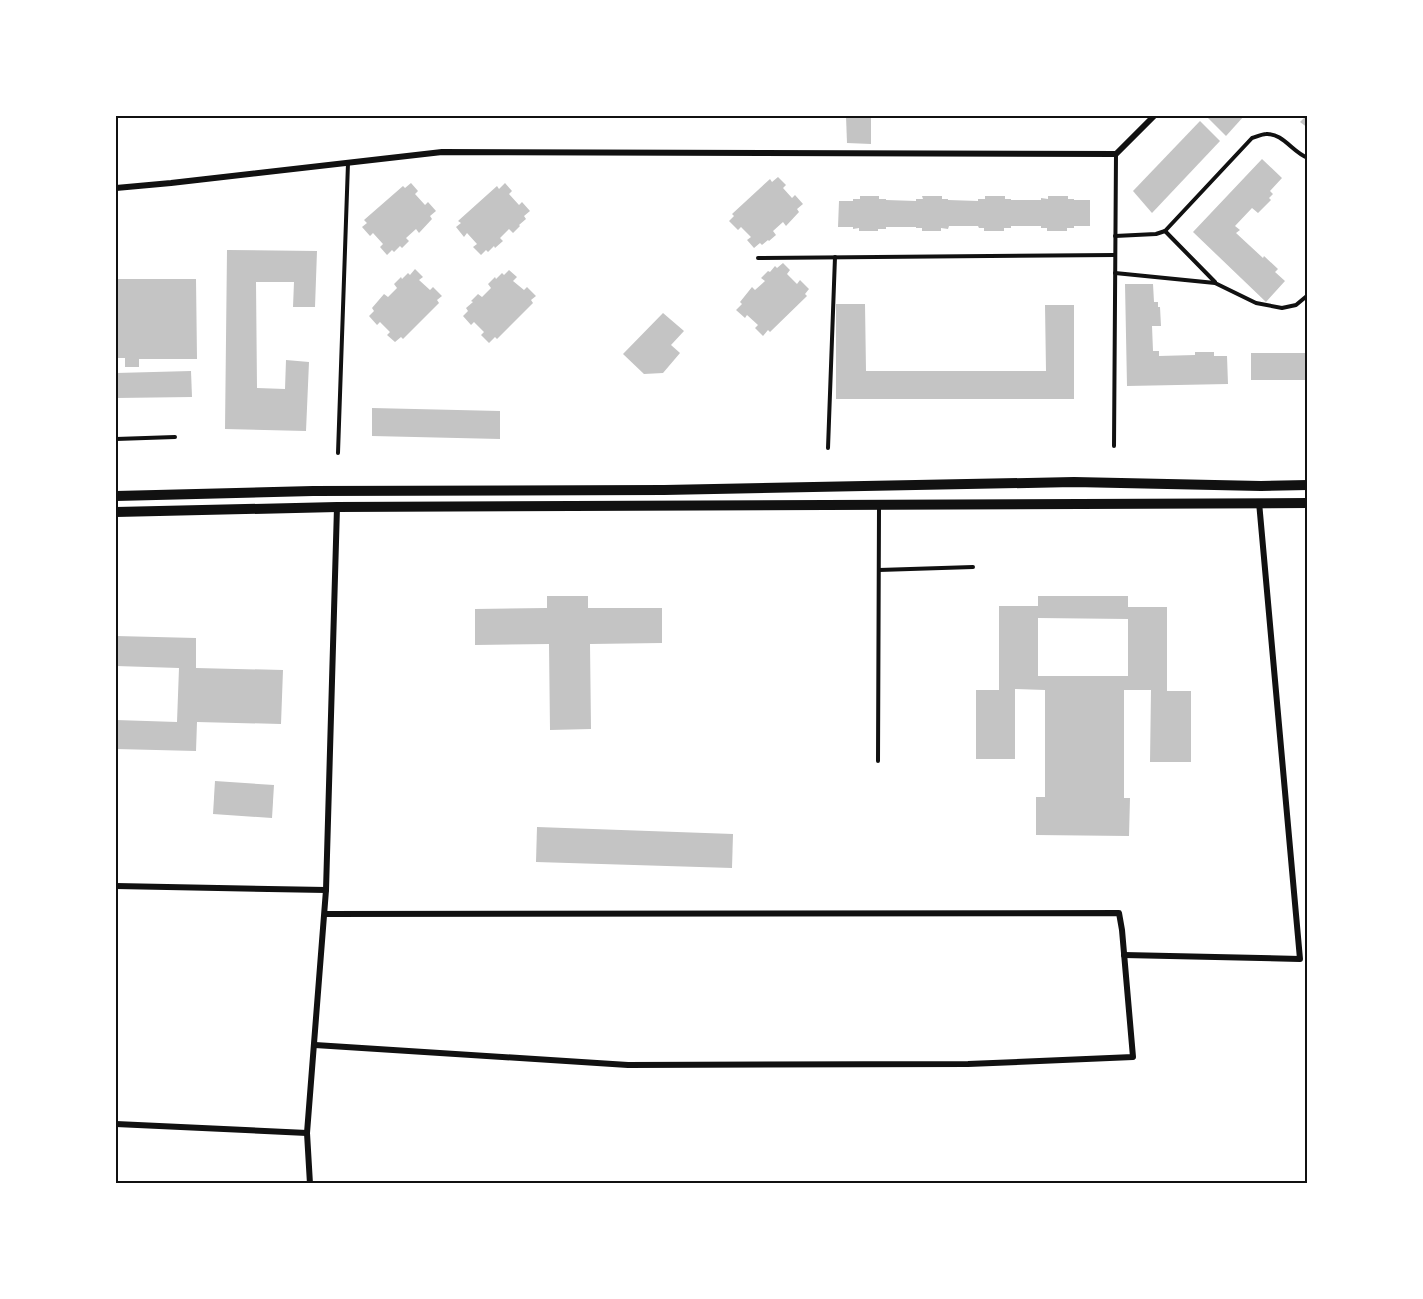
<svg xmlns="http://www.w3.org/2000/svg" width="1423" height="1299" viewBox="0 0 1423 1299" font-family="'Open Sans',sans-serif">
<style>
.building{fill:#c4c4c4;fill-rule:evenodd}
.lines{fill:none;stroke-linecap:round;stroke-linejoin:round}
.service{stroke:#111;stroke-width:4}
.minor{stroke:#111;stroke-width:6}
.primary{stroke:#111;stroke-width:10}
.neatline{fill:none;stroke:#111;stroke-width:2}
</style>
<rect width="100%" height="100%" fill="#fff"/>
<!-- building -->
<g class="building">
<path d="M846,116h25v28l-24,-1z"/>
<path d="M1206,116h38l-18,20z"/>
<path d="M1306,116h2v12l-8,-6z"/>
<path d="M1200,121l20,20 -68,72 -19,-22z"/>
<path d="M1262,159l20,19 -12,13 3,3 -4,4 2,2 -13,13 -6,-5 -17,18 5,4 -4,3 27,25 1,-2 14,13 -3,3 10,9 -19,21 -73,-70z"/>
<path d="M778,177l8,8 -3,3 9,10 3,-3 8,9 -6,5 2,3 -13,14 -3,-4 -10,9 3,4 -7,6 -1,-1 -6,5 -2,-2 -6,5 -7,-8 4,-3 -10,-10 -3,3 -9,-9 5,-5 -2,-2 38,-35 2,3z"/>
<path d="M411,183l7,8 -3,3 10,11 3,-3 8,9 -6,5 2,3 -13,14 -3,-4 -10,9 3,3 -7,7 -2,-2 -6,6 -2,-2 -5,5 -7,-8 3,-3 -10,-11 -3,3 -8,-9 5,-4 -3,-3 39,-34 2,2z"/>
<path d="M505,183l7,8 -3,3 10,11 3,-3 8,9 -6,5 2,3 -7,6 1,1 -7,7 -4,-4 -9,9 3,3 -8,7 -1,-2 -6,6 -2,-2 -5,5 -8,-8 4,-3 -10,-11 -3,4 -8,-10 5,-4 -3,-2 39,-35 2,3z"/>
<path d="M860,196h19v3h7v1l30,1v-2h7l-1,-3h20v3h6v1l30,1v-2h7v-3h20v3h6v1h30v-2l7,1v-3h20v3h6v1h16v26h-16v2h-7v3h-20v-3h-6v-2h-30v2h-7v3h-20v-3h-5l-1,-2h-29l-1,3 -7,-1v3h-19v-3h-6v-1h-30v2h-8v2h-19v-3l-6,1v-2h-15l1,-26h14v-2h7z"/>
<path d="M227,250l90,1 -2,56h-22l1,-25h-38l1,106 28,1 1,-29 23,2 -3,69 -81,-2z"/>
<path d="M783,263l7,7 -3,4 10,10 3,-4 9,9 -4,5 2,2 -37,36 -2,-2 -5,6 -8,-8 3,-3 -11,-10 -2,3 -9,-8 6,-6 -2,-2 12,-15 3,3 10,-9 -4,-3 7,-7 2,1 5,-6 2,2z"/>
<path d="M415,269l8,8 -4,3 11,10 3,-3 9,9 -5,4 2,3 -36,36 -2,-2 -6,5 -8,-7 3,-3 -10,-10 -3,3 -8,-9 5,-5 -2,-3 12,-14 4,3 9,-9 -3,-4 7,-7 1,2 6,-6 2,2z"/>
<path d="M509,270l8,7 -4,4 11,9 3,-3 9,9 -5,4 2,3 -36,36 -2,-2 -6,6 -8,-8 3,-3 -10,-10 -3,3 -8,-9 5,-5 -2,-3 7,-6 -2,-1 7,-7 4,3 9,-9 -3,-4 7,-7 1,2 6,-6 2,2z"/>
<path d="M116,279h80l1,80h-58v8h-14v-9h-9z"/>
<path d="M1125,284h28l1,18h4v5h2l1,19h-9l1,25h6v5l36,-1v-3h19v4h13l1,28 -101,2z"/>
<path d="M836,304h29l1,67h180l-1,-66h29v94h-238z"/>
<path d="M663,313l21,18 -13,14 9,8 -17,20 -19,1 -21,-20z"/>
<rect x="1251" y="353" width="57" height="27"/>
<path d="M191,371l1,26 -76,1v-25z"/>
<path d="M372,408l128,3v28l-128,-3z"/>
<path d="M547,596h41v12h74v35l-72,1 1,85 -41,1 -1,-86 -74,1v-36l72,-1z"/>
<path d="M1038,596h90v11h39v84h24v71h-41l1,-72h-27v108h6l-1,38 -93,-1v-38h9v-107l-30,-1v70h-39v-69h23v-84h39zM1038,618l90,1v57h-90z"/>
<path d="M116,636l80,2v30l87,2 -2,54 -84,-2 -1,29 -80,-2v-29l61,2 2,-54 -63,-2z"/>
<path d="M215,781l59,4 -2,33 -59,-4z"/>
<path d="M537,827l196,7 -1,34 -196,-6z"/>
</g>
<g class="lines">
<!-- service -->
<g class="service">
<path d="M1165,231l50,51"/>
<path d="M1115,236l41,-2 9,-3 87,-93c4,-1 10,-4 14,-4 17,-1 27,19 42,24"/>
<path d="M758,258l357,-3"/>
<path d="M1115,273l100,10 41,20 26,5 14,-3 12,-10"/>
<path d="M116,439l59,-2"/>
<path d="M1114,446l2,-292"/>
<path d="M828,448l7,-191"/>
<path d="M338,453l10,-290"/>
<path d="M879,570l94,-3"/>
<path d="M878,761l1,-253"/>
</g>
<!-- minor -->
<g class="minor">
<path d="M116,188l55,-5 271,-31 674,2 38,-38"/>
<path d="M116,886l210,4"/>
<path d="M1124,955l176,4 -41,-457"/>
<path d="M315,1045l313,20 340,-1 165,-7 -11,-127 -3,-17 -794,1"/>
<path d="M116,1124l191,9"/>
<path d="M310,1184l-3,-51 19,-243 11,-383"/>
</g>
<!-- primary -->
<g class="primary">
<path d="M116,496l197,-5 351,-1 410,-8 187,4 47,-1"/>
<path d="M116,512l221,-5 971,-4"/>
</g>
</g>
<!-- border -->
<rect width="1423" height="1299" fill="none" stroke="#ffffff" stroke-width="234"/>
<rect x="117" y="117" width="1189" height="1065" class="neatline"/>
</svg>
